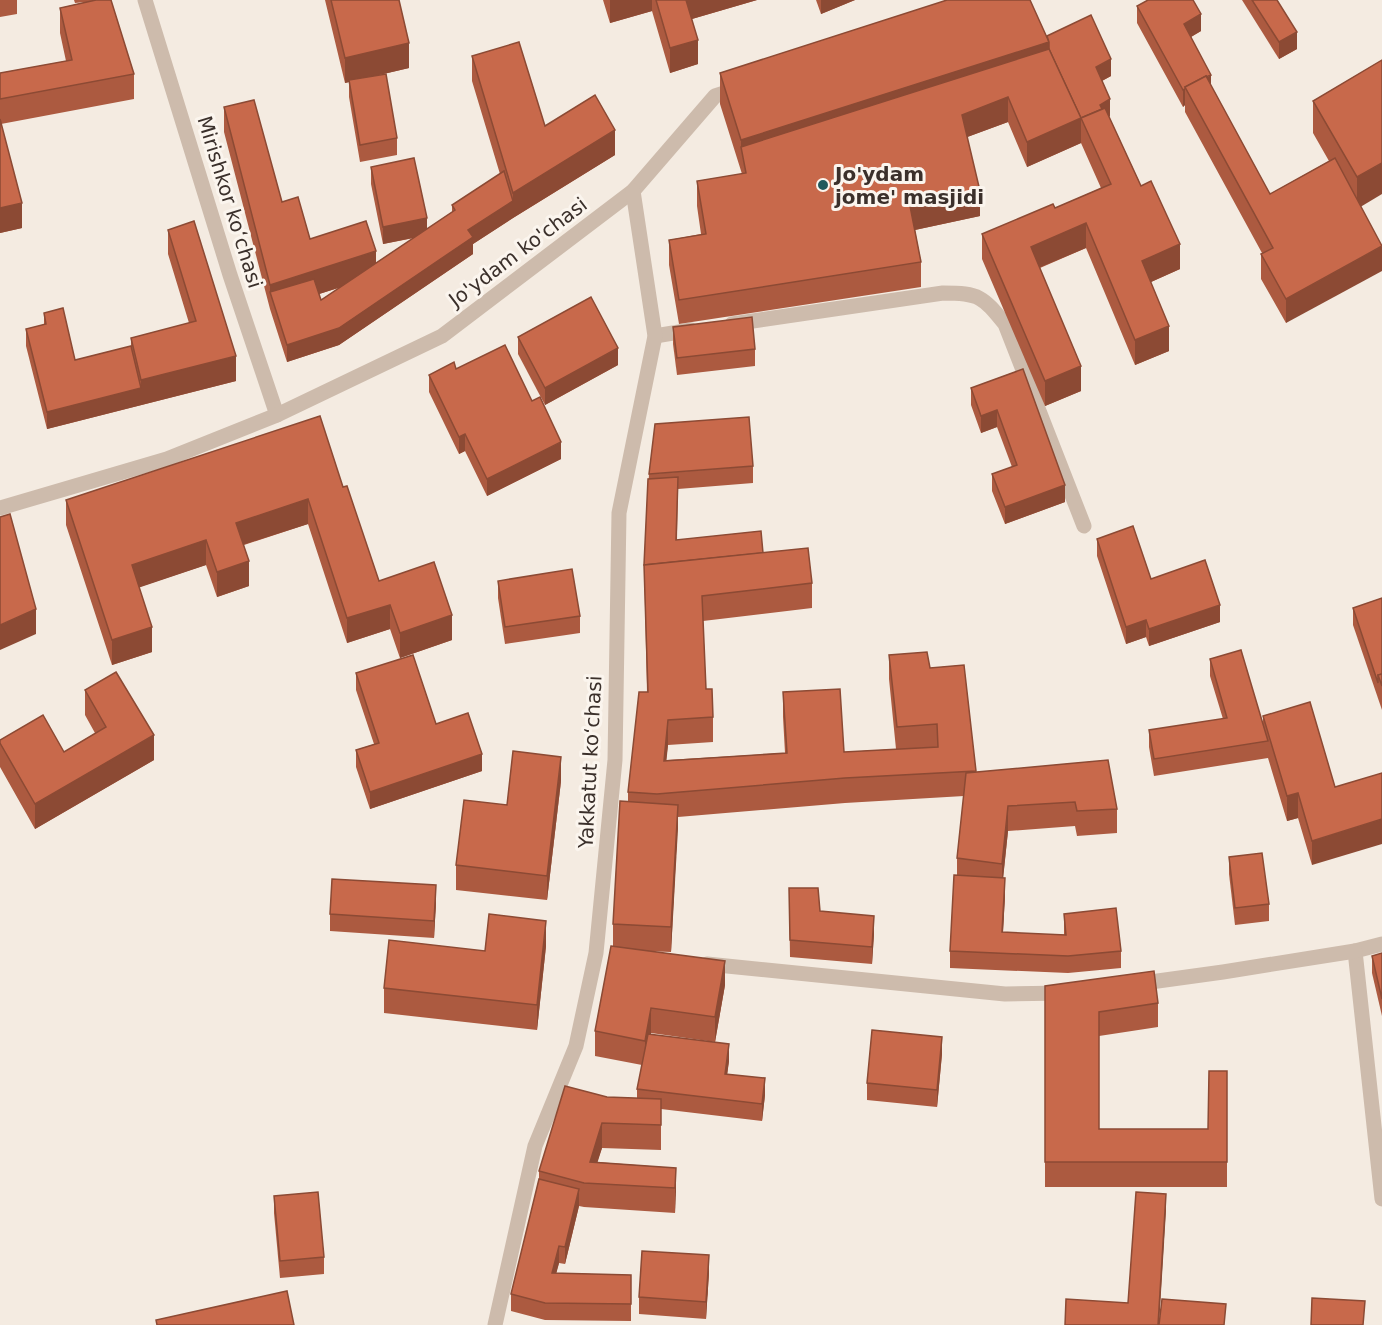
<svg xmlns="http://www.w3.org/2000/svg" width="1382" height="1325" viewBox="0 0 1382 1325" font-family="'DejaVu Sans',sans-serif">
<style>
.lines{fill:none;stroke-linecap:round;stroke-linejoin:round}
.lane{stroke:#cdbbac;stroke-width:15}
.street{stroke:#cdbbac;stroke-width:15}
.wall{fill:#ac5a40;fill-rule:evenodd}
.shaded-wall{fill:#8c4a34}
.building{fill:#c8694b;stroke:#8c4a34;stroke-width:1.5}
.poi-dot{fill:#1f5a5e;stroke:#fbf5ee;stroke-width:2}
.labels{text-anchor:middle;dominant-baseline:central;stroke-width:6;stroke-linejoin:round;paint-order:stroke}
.poi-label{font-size:20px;font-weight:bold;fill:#3b302b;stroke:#fbf5ee;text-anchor:start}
.street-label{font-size:20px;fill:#3b302b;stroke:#fbf5ee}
</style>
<rect width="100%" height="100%" fill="#f4ebe1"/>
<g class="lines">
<!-- lane -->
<g class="lane">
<path d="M732,324l211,-31c37,0 40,4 62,31l79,202"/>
<path d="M655,336l36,-6"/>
</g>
<!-- street -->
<g class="street">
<path d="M145,0l85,275 47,140"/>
<path d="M0,508l167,-49 110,-44 165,-79 191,-145 82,-95 25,-8"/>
<path d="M1382,944l-27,7 27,248"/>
<path d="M707,964l298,30 60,-1"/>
<path d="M1136,984l87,-12 132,-21"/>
<path d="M495,1325l40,-179 41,-100 20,-93 19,-193 4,-247 36,-177 -22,-145"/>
</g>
</g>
<!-- wall -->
<g class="wall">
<path d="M0,0h17v14l-17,3z"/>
<path d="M74,0h37l23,74v25l-133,25 21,104 -22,5v-160l66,-12 -6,-28v-25l25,-6 -10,1z"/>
<path d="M325,0h74l10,68 -30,7 18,63v17l-37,7 -11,-65v-15l-4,1z"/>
<path d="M603,0h154l-65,19 6,45 -28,9 -18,-62 -42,12z"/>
<path d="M816,0h39l-34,14z"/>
<path d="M1242,0h35l20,49 -18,10z"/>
<path d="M1137,6l64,25 -10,6 20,49 59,108 59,-33 -16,-28v-32l69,-41 -21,147 -75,116 -25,-44v-25l1,-1 -77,-141v-7l-2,2 -46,-84z"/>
<path d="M1047,36l64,40 -9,5 8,35 -1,1 71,152 -29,13 18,69 -34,14 -49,-117 -46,20 41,123 -36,15 -63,-147v-25l73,-26 46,-20 -20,-45 -54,24 -19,-45 -41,15 13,79 -65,14 6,32v25l-242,37 -10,-59v-25l32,-6 -4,-28v-25l45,-7 -22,-70v-31z"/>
<path d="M472,56l73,70 70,29 -102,63 -40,26v10l-134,91 -52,17 -17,-53 -46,-177v-25l58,95 28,37 66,24 38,-25 -31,6 -12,-60v-17l56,62 25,-17v-7l48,-31 -28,-93zM341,287l-20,13 -2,-6z"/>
<path d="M168,230l68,151 -189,48 -21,-83v-17l18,-4v-12l31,47 56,-14v-8l58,-15 -21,-69z"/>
<path d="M673,327l82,22v17l-78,9 -4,-31z"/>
<path d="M518,337l100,28 -73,40 -27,-51z"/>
<path d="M456,369l105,90 -74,37 -22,-45 -6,3 -30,-62v-17z"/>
<path d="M1023,369l42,133 -60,22 -13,-33v-17l20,-7 -15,-40 -16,6 -10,-28v-17z"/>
<path d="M753,466v17l-75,6 -1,51 86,13 49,30v25l-109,13 3,68 7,28v25l-45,3 -2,15 119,-7 -2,-36v-25l61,60 52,-3 -7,-70v-24l41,13 34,-3 12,107 141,37v24l-40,3 -2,-10 -67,5 -5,47 2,17 -2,38 61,2v-21l57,37v17l-53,5 -118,-5v-17l7,-76v-17l7,-62 -119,7 -167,14 -7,135 -26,-1 80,34 -10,57 -64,-9v1l78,27 -2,13 38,21 -3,26 -101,-12v41l-59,-2 -5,14 79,6 -1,45 -91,-6 -5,-1 -14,58 -6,-1 -3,10 75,2v46l-86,-1 -34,-9v-17l28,-115v-8l68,-74 30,1v-9l5,-24 -47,-9v-25l18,-84v-23l15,-122v-10l19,-100 -3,-127 5,-91z"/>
<path d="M343,487l36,94 73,59 -52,18 -10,-29 -43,14 -39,-119 -64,21 5,41 -32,11 -11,-32 -67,22 13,65 -40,13 -46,-140v-25z"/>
<path d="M1097,539l54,40 69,43 -71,24 -3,-9 -20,7 -29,-88z"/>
<path d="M498,581l82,35v17l-75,11 -7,-46z"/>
<path d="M1382,598v112l-29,-85v-17z"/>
<path d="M1210,659l53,65v-8l72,71 -23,78 -14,-47 -11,3 -19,-63 -114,18 -5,-29v-17l74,-11 -13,-43z"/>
<path d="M356,673l80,51 46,47 -112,38 -14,-42v-17l18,-6 -18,-54z"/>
<path d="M85,690l69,70 -119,69 -35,-62v-27l64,12 31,-19 -10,-18z"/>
<path d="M561,781l-14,119 -91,-10v-25z"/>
<path d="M1229,857l40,47v17l-34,4 -6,-51z"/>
<path d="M789,888l31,23 54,22 -2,31 -82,-7z"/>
<path d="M436,902l-2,36 -104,-7v-17z"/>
<path d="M546,946l-9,84 -153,-17v-25l101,-37z"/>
<path d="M1382,953v63l-10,-43v-17z"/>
<path d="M1045,986l113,17v24l-59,9v93h109l19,-58v116h-182z"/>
<path d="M942,1054l-5,53 -70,-7v-17z"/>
<path d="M274,1196l50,61v17l-44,4 -6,-65z"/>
<path d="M709,1272l-3,47 -67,-5v-17z"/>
</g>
<!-- shaded-wall -->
<g class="shaded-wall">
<path d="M610,0h42v11l-42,12z"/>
<path d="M685,0h72l-72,21z"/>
<path d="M821,0h34l-34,14z"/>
<path d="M1201,14v17l-17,10v-17z"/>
<path d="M1297,32v17l-18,10v-17z"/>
<path d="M698,40v24l-28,9v-25z"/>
<path d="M1049,42v31l-308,74v-7z"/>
<path d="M409,43v25l-64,15v-25z"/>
<path d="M1111,59v17l-15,8v-17z"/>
<path d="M1211,75v17l-25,-4z"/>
<path d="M1185,88v17l-2,2v-17z"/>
<path d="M1008,97v25l-46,17v-24z"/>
<path d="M1110,99v17l-5,3 -5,-14z"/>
<path d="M1081,118v25l-54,24v-25z"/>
<path d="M615,130v25l-102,63 -40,26v10l-134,91 -52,17v-17l226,-144v-8z"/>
<path d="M1382,163v31l-25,15v-32z"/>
<path d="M980,191v25l-70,15v-25z"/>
<path d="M22,203v25l-22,5v-25z"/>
<path d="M427,218v17l-44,9v-17z"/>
<path d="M1086,223v25l-55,23v-24z"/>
<path d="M1180,244v25l-38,17v-25z"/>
<path d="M1382,246v25l-96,52v-24z"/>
<path d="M376,251v25l-101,32 -5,-16v-7z"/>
<path d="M1169,326v25l-34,14v-25z"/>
<path d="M618,348v17l-73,40v-17z"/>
<path d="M236,356v25l-189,48v-17l94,-24v-8z"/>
<path d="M1081,366v25l-36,15v-25z"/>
<path d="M997,410v17l-16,6v-17z"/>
<path d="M465,434v17l-6,3v-17z"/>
<path d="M561,442v17l-74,37v-17z"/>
<path d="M1065,485v17l-60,22v-17z"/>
<path d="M308,499v25l-72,23v-24z"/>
<path d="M206,540v25l-74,25v-25z"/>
<path d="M249,561v25l-32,11v-25z"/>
<path d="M390,605v24l-43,14v-25z"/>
<path d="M1220,605v17l-71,24v-17z"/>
<path d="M36,609v25l-36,16v-25z"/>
<path d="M452,615v25l-52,18v-25z"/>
<path d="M1146,620v17l-20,7v-17z"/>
<path d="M152,627v25l-40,13v-25z"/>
<path d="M668,720v25l-4,40v-24z"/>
<path d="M154,735v25l-119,69v-25z"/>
<path d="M482,754v17l-112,38v-17z"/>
<path d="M561,757v24l-14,119v-24z"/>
<path d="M1298,793v25l-11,3v-25z"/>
<path d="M678,805v24l-7,123v-25z"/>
<path d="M1008,806v25l-6,58v-25z"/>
<path d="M1382,819v25l-70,21v-24z"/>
<path d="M1005,878v17l-3,54v-17z"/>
<path d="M436,885v17l-2,36v-17z"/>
<path d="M874,916v17l-2,31v-17z"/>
<path d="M546,921v25l-9,84v-25z"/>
<path d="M725,961v24l-10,57v-25z"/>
<path d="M651,1008v25l-6,33v-25z"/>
<path d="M942,1037v17l-5,53v-17z"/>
<path d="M729,1044v17l-4,30v-17z"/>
<path d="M765,1078v17l-3,26v-17z"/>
<path d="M602,1123v25l-11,35 -1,-21z"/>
<path d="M676,1168v24l-1,21v-25z"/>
<path d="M579,1189v17l-14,58v-17z"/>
<path d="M1166,1194v17l-7,114h-1z"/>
<path d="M559,1246v17l-7,27v-17z"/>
<path d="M709,1255v17l-3,47v-17z"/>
</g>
<!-- building -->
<g class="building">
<path d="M96,0h15l23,74 -134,25v-26l72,-13 -12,-52z"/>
<path d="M331,0h68l10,43 -64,15z"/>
<path d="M656,0h30l12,40 -28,8z"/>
<path d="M947,0h83l19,42 -308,98 -21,-67z"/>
<path d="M1148,0h45l8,14 -17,10 27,51 -5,2v-1l-21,11 1,1 -3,2 -46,-84z"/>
<path d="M1252,0h25l20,32 -18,10z"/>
<path d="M1091,15l20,44 -15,8 14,32 -10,6 2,4 -21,9 -32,-69v-7l-2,-6z"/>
<path d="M519,42l26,84 50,-31 20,35 -102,63 -41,-137z"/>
<path d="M1049,49l32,69 -54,24 -19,-45 -46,18 18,76 -70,15 11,56 -242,38 -10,-60 37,-6 -9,-53 49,-8 -5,-26z"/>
<path d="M1382,60v103l-25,14 -44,-76z"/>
<path d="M386,74l11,64 -37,7 -11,-65z"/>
<path d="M1206,76l64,118 65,-36 47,88 -96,53 -25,-45 12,-6 -88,-161z"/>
<path d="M254,100l28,102 16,-5 12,42 56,-18 10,30 -106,34 -46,-178z"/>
<path d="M1105,108l36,78 10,-5 29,63 -38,17 27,65 -34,14 -49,-117 -55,24 50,119 -36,15 -63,-147 71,-30 2,4 56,-24 -30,-66z"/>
<path d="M0,119l22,84 -22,5z"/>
<path d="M414,158l13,60 -44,9 -12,-60z"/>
<path d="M504,171l9,30 -45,29 5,7 -134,91 -52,17 -17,-53 44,-13 7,21 134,-90 -3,-5z"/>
<path d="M194,221l42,135 -95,24 -10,-42 65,-17 -28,-91z"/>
<path d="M591,297l27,51 -73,40 -27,-51z"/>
<path d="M63,308l12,52 56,-14 10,42 -94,24 -21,-83 20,-5 -2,-11z"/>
<path d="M752,317l3,32 -78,9 -4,-31z"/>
<path d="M505,345l27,56 8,-4 21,45 -74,37 -22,-45 -6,3 -30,-62 25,-13 2,7z"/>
<path d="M1023,369l42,116 -60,22 -13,-33 25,-9 -20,-55 -16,6 -10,-28z"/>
<path d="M320,416l23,71 4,-1 32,95 55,-19 18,53 -52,18 -10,-28 -43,13 -39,-119 -72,24 13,38 -32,11 -11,-32 -74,25 20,62 -40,13 -46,-140z"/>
<path d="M749,417l4,49 -104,8 6,-50z"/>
<path d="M678,477l-2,63 85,-9 2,22 -119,12 4,-86z"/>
<path d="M10,514l26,95 -36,16v-108z"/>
<path d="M1133,526l18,53 54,-19 15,45 -71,24 -3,-9 -20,7 -29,-88z"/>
<path d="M808,548l4,35 -110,13 4,93h6l1,28 -45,3 -4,41 123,-8 -4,-61 57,-3 4,63 94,-5 -1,-23 -40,3 -8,-72 38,-3 3,16 34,-3 12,106 -131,7 -188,16 -29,-2 11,-100h9l-4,-127z"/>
<path d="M572,569l8,47 -75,11 -7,-46z"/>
<path d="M1382,598v76l-4,1v8l-25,-75z"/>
<path d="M1241,650l27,91 -114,18 -5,-29 78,-12 -17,-59z"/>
<path d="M413,655l23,69 32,-11 14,41 -112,38 -14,-42 23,-7 -23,-70z"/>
<path d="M116,672l38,63 -119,69 -35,-61v-3l43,-25 21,37 42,-25 -21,-37z"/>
<path d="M1382,674v12l-4,-11z"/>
<path d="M1310,702l25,85 47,-14v46l-70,22 -14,-48 -11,3 -24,-80z"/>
<path d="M513,751l48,6 -14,119 -91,-11 8,-65 43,5z"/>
<path d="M1108,760l9,49 -40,2 -2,-9 -67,4 -6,58 -45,-6 9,-85z"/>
<path d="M620,801l58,4 -7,122 -58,-3z"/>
<path d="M1262,853l7,51 -34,4 -6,-51z"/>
<path d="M954,875l51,3 -3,54 64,3 -2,-21 52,-6 5,43 -53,5 -118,-5z"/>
<path d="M332,879l104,6 -2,36 -104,-7z"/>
<path d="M789,888h29l2,23 54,5 -2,31 -82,-7z"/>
<path d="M489,914l57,7 -9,84 -153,-17 5,-48 96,11z"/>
<path d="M611,946l114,15 -10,56 -64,-9 -6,33 -50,-10z"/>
<path d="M1382,953v46l-10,-43z"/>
<path d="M1154,971l4,32 -59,9v117h109l1,-58h18v91h-182v-176z"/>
<path d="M872,1030l70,7 -5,53 -70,-7z"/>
<path d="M648,1034l81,10 -4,30 40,4 -3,26 -125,-15z"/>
<path d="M565,1086l42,11 54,2v26l-59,-2 -12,39 86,6 -1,20 -91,-5 -45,-12z"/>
<path d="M539,1179l40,10 -14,58 -6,-1 -7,27 79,2v29l-86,-1 -34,-9z"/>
<path d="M318,1192l6,65 -44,4 -6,-65z"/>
<path d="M1136,1192l30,2 -8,131h-93l1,-26 62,4z"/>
<path d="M642,1251l67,4 -3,47 -67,-5z"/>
<path d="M287,1291l7,34h-137l-1,-5z"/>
<path d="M1312,1298l53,3 -2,24h-52z"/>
<path d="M1162,1299l64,5 -2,21h-65z"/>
</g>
<!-- markers -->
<circle class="poi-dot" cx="823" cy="185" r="6"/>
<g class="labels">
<!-- poi labels -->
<g class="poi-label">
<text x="835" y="174">Jo'ydam<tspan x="835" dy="23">jome' masjidi</tspan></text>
</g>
<!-- street labels -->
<g class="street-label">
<text transform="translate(230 202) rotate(73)">Mirishkor koʻchasi</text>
<text transform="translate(518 252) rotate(-37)">Jo'ydam ko'chasi</text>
<text transform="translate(590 762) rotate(-87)">Yakkatut koʻchasi</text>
</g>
</g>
</svg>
